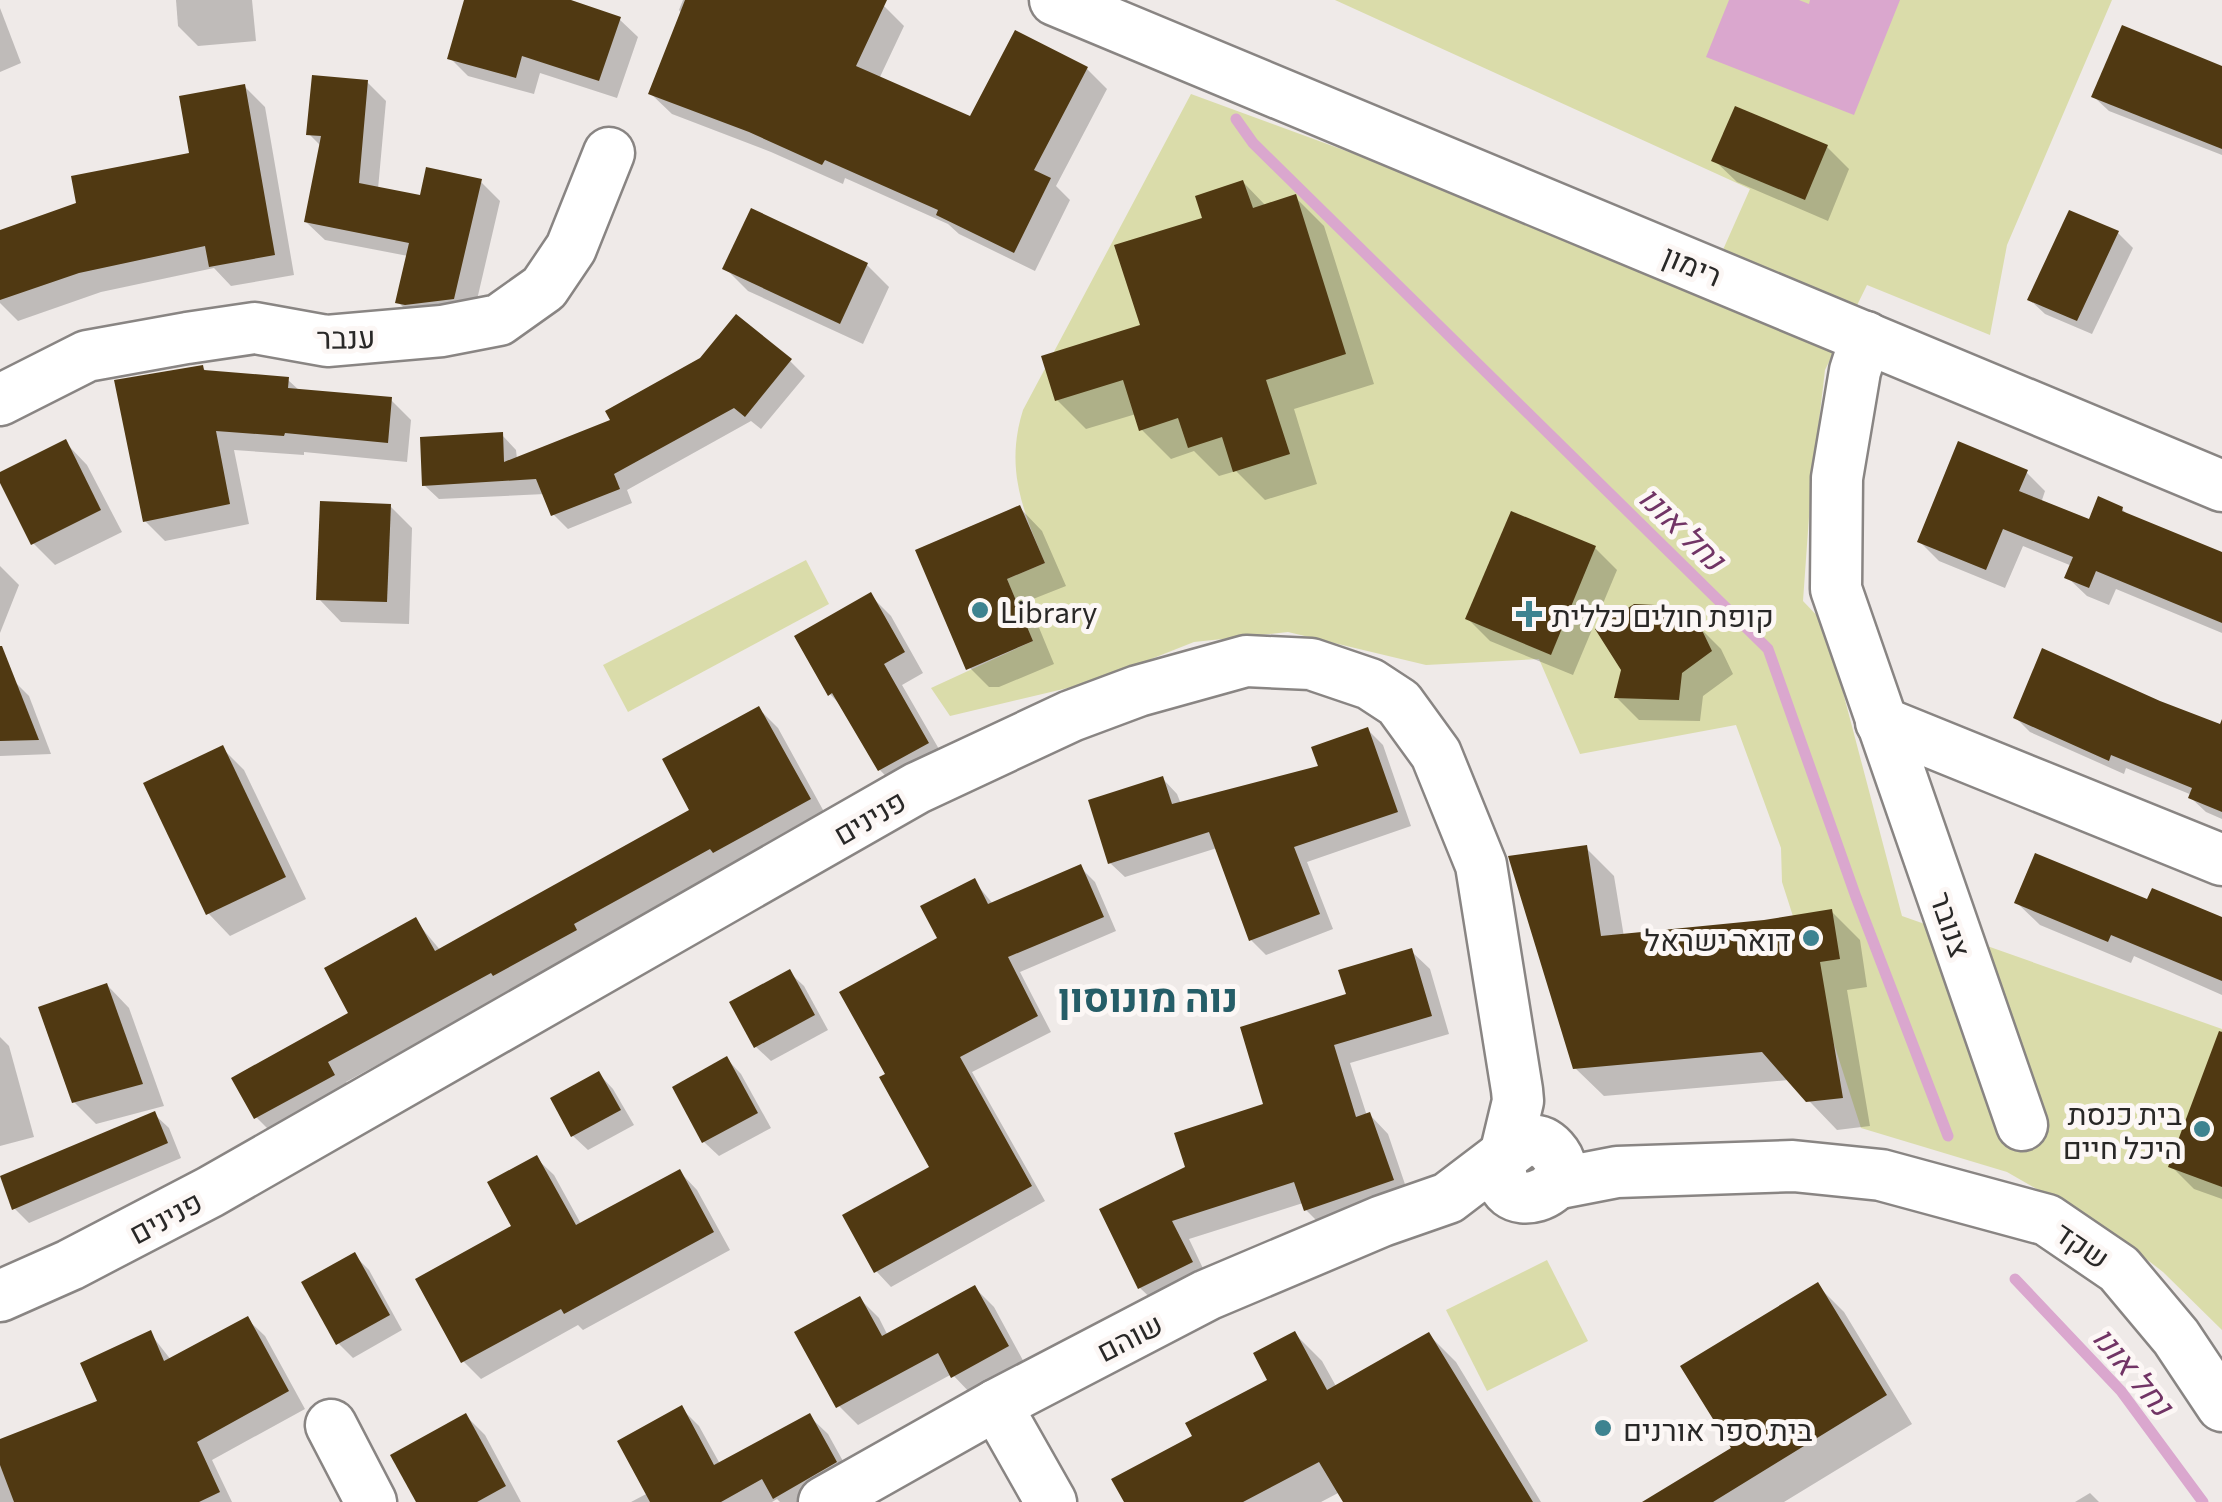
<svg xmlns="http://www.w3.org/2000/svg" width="2222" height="1502" viewBox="0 0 2222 1502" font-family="Commissioner,Heebo,sans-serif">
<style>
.green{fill:#dadcaa}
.water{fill:#daa7ce}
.shadow{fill:#0003}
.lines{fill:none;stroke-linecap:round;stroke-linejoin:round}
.stream{stroke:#daa7ce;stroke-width:11}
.building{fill:#503912}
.minor-casing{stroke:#898583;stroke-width:55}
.minor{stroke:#fff;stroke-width:50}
.poi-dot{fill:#3e8390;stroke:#fcf7f5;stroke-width:4}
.labels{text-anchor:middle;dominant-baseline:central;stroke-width:10;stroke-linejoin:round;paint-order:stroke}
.street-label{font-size:30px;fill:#292827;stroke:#fcf7f5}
.poi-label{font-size:30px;fill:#292827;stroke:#fcf7f5;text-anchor:start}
.water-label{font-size:32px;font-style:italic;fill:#713465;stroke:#fcf7f5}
.district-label{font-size:40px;font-weight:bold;fill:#255d67;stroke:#fcf7f5}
</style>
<rect width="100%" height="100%" fill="#efeae8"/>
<!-- green -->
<g class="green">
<path d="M1335,0h777l-105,245 -17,90 -123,-50 -42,85 -14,119 -8,112 22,23 77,292 320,113v301l-59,-58 -53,-41 -103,-59 -146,-44 -79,-246 -1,-34 -45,-123 -156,29 -41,-95 -113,6 -138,-33 -94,10 -101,40 -143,34 -19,-28 102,-47 -26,-62 38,-16c-23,-54 -40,-95 -22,-153l168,-316 237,87 237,97 37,19 48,-108z"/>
<path d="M806,560l23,44 -201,108 -25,-47z"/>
<path d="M1547,1260l41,81 -101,50 -41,-81z"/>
</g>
<!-- water -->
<path class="water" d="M1729,0h70l10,4 1,-4h90l-46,115 -148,-58z"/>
<!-- shadow -->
<g class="shadow">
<path d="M176,0h76l4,41 -58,5 -20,-20z"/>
<path d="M465,0h98l56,19 19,18 -21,61 -77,-25 -6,21 -66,-18 -18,-18z"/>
<path d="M683,0h188l13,6 20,20 -25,53 92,41 116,-51 20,20 -51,97 14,14 -35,71 -76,-37 -11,-10 -103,-46 -2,6 -72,-32 -99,-38 -21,-20 31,-80 -3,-4z"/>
<path d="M0,8l21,55 -21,9z"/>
<path d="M2222,69v86l-113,-44 -15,-14z"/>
<path d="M367,82l19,19 -8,88 44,8 59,-15 19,19 -27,116 -56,4 -19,-19 10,-46 -83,-16 -19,-18 15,-76 -12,-12z"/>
<path d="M244,86l21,21 29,168 -63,11 -17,-18 -113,24 -83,29 -18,-18v-71l79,-27 113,-50z"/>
<path d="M1827,147l22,22 -21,52 -91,-39 -23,-22z"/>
<path d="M1243,182l23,24 29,-9 29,29 50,158 -80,25 23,75 -52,16 -29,-29 -17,5 -25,-25 -23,8 -29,-29 -6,-16 -50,15 -29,-29 86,-73 62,-108z"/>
<path d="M2118,233l15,15 -41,86 -47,-20 -15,-14z"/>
<path d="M867,265l22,22 -26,57 -115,-53 -23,-23z"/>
<path d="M790,361l15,15 -44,53 -10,-8 -124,69 5,13 -64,26 -15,-15 -8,-20 -106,5 -15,-14 78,-50 14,15 1,9 97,-38z"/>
<path d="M202,367l6,6 80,7 12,11 91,9 20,20 -4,42 -103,-10v3l-70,-5 15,74 -84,17 -20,-20z"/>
<path d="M65,442l22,23 35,67 -67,33 -22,-22 -33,-68z"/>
<path d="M2026,472l19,19 -4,12 49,20 32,-14 9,9 91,37v78l-106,-44 -7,16 -22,-9 -20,-19 5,-11 -49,-20 -18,42 -66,-27 -19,-19z"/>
<path d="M390,506l22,22 -3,96 -68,-2 -22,-23z"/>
<path d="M1020,508l22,23 24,55 -38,15 26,63 -55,23h-10l-23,-23z"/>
<path d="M1595,548l22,22 -44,105 -83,-34 -22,-22z"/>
<path d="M0,566l19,19 -19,48z"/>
<path d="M871,596l20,20 32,57 -21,12 45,78 -48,27 -19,-20 -36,-61 -14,-15z"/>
<path d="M1698,626l23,23 12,25 -30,22 -3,25 -61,-1 -22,-22z"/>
<path d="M14,681l15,15 22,58 -51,2v-74z"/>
<path d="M2159,703l63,22v94l-16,-7 -15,-14 1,-3 -66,-27 -2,6 -94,-42 -14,-14z"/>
<path d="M759,709l19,19 50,91 -97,48 -139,77 3,6 -83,41 -166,91 7,12 -78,42 -19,-19 96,-103 63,-94 26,31 251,-141z"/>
<path d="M1368,730l15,15 28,81 -104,36 26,67 -67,26 -15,-15 -34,-92 -92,29 -15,-14 53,-84 14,15 4,10 140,-36z"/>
<path d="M222,748l22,22 62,129 -76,37 -22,-23z"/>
<path d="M1586,848l28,28 10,61 140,-15 67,-11 29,29 7,47 -20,3 23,136 -33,4 -48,-50 -185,16 -29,-28z"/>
<path d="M1080,867l15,15 21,49 -96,41 31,60 -79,40 73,129 -154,86 -14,-15 -31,-56 86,-48 -44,-93 52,-135 34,-59 19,23z"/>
<path d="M2016,902l206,16v77l-88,-39 -3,7 -91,-38z"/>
<path d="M1411,951l19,18 19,65 -99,29 17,53 3,-1 18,19 22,65 -86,29 -18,-18 -3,-7 -114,36 20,42 -50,25 -19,-18 48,-120 78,-62 83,-110z"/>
<path d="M789,972l15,14 24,44 -57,31 -15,-14z"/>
<path d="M107,985l22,23 35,98 -68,18 -22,-22z"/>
<path d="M2222,1030v169l-28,-10 -23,-23z"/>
<path d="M0,1037l9,9 25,91 -34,9z"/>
<path d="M727,1059l14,15 30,54 -52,28 -15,-14z"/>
<path d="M599,1074l14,15 21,36 -46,25 -15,-14 -20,-37z"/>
<path d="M154,1114l15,14 12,30 -152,65 -15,-15z"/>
<path d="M536,1158l18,17 27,49 99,-52 17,18 33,60 -147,80 -5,-5 -97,54 -18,-18 52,-134z"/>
<path d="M355,1256l14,14 33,60 -49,28 -15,-15z"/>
<path d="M1817,1285l27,27 68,112 -128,78h-137l87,-53z"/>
<path d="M975,1288l19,19 32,59 -53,30 -21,-22 -94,51 -19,-19 21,-107 19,19 9,18z"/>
<path d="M247,1319l18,17 40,73 -93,51 20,42h-232v-60l100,-40 50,-69 21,27z"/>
<path d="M1295,1334l27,27 15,27 92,-53 27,27 85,140h-195l-6,-10 -19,10h-194l68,-65 76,-56z"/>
<path d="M681,1408l18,18 21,38 89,-48 19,18 26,47 -37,21h-37l-3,-3 -5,3h-141l17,-9z"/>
<path d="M466,1416l19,19 36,67h-102z"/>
<path d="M2090,1493l9,9h-24z"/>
</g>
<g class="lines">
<!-- stream -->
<g class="stream">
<path d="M1236,119l17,24 515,506 88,248 92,239"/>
<path d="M2015,1279l106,112 82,111"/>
</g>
</g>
<!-- building -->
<g class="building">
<path d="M464,0h107l50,17 -22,64 -77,-25 -6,22 -69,-19z"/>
<path d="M685,0h202l-31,66 114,50 45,-86 73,37 -54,103 17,8 -37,75 -78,-38 2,-5 -113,-50 -3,5 -73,-33 -101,-38z"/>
<path d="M2122,25l100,41v83l-131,-52z"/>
<path d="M312,75l56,5 -9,103 61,12 6,-28 56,12 -28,120 -49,6 -10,-2 14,-60 -105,-21 17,-86 -15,-1z"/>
<path d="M245,84l30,171 -66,12 -4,-21 -126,27 -79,27v-70l76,-27 -5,-27 118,-23 -10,-57z"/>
<path d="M1735,106l93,39 -23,55 -94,-39z"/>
<path d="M1243,180l10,28 43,-14 50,160 -80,26 24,74 -57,18 -11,-35 -34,11 -10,-30 -39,13 -16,-51 -68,21 -14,-45 99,-31 -26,-80 88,-27 -7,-22z"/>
<path d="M751,208l117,55 -28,61 -118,-55z"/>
<path d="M2069,210l50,21 -42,90 -50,-21z"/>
<path d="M736,314l56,45 -47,58 -11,-9 -120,66 6,15 -69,27 -15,-37 -114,7 -2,-49 83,-5 1,30 106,-42 -5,-9 95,-53z"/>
<path d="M203,365l1,5 85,7 -1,11 104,9 -4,46 -103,-10 -1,3 -68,-5 14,73 -87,18 -29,-142z"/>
<path d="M66,439l35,71 -70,35 -31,-62v-11z"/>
<path d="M1958,441l70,29 -9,21 70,28 9,-23 25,11 -1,4 100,41v71l-126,-52 -7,17 -25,-10 9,-21 -70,-28 -17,41 -69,-28z"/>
<path d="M320,501l71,3 -4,98 -71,-2z"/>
<path d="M1020,505l25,58 -38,16 26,62 -67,29 -51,-120z"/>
<path d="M1511,511l85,35 -45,109 -86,-36z"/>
<path d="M871,592l34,60 -21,12 45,79 -51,28 -46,-78 -4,3 -34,-60z"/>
<path d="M1634,604l42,2 23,18 13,27 -30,22 -3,27 -65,-2 7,-28 -26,-41z"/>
<path d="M0,646h2l37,94 -39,1z"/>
<path d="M2042,648l118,53 60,23 2,-5v93l-34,-14 4,-10 -81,-33 -2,6 -96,-43z"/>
<path d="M759,706l52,93 -98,54 -3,-4 -136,75 3,6 -84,46 -2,-3 -163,89 7,13 -81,44 -23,-41 117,-65 -24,-45 92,-51 19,34 254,-141 -27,-51z"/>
<path d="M1368,727l30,85 -104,35 26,67 -71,27 -40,-109 -101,32 -20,-64 75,-24 9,28 146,-38 -7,-19z"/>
<path d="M223,745l63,132 -80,38 -63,-132z"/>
<path d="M1587,845l14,91 163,-16 68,-11 8,50 -20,3 23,136 -37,4 -44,-50 -189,17 -65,-213z"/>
<path d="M2035,853l112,46 5,-11 70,29v64l-111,-46 -3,7 -94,-39z"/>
<path d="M1081,864l23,53 -96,40 30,59 -78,41 72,129 -158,87 -32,-58 87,-48 -50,-90 6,-3 -46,-82 98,-54 -17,-32 55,-28 13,26z"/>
<path d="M1412,948l20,68 -98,29 22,72 14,-5 24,68 -90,31 -10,-29 -122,39 21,41 -55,27 -39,-80 86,-42 -11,-34 89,-29 -23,-77 106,-33 -8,-24z"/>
<path d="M790,969l25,46 -61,33 -25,-46z"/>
<path d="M107,983l36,101 -71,19 -34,-96z"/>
<path d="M2219,1031l3,1v155l-54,-20z"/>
<path d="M727,1056l31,57 -56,30 -30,-56z"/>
<path d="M599,1071l22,39 -50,27 -21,-39z"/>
<path d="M155,1111l13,32 -156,67 -12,-34z"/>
<path d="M537,1155l39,70 104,-56 34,63 -150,82 -3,-5 -100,54 -46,-84 96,-53 -24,-44z"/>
<path d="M355,1252l35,63 -54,30 -35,-63z"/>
<path d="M1818,1282l69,113 -174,107h-71l89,-54 -51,-82z"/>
<path d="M975,1285l34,61 -58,32 -13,-25 -102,55 -42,-76 66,-36 22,40z"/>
<path d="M248,1316l41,75 -92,51 23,50 -21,10h-185l-14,-37v-26l97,-38 -17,-38 71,-33 13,31z"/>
<path d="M1295,1331l32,59 102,-58 104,170h-190l-24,-40 -76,40h-119l-13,-23 81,-43 -7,-13 82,-43 -14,-27z"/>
<path d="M682,1405l32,60 96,-52 27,49 -64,37 -11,-20 -41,23h-71l-33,-61z"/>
<path d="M466,1413l40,73 -29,16h-61l-26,-47z"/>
</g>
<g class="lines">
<defs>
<g id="minor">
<path d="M1055,0l1167,486"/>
<path d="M1866,337l-11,34 -18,107 -1,111 186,536"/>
<path d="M0,400l87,-44 100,-18 68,-10 72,13 115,-10 57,-11 45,-32 27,-40 38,-95"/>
<path d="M1881,722l341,138"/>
<path d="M1555,1184l62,-12 176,-6 88,9 166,45 72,49 57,68 46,69"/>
<path d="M0,1296l70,-31 140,-73 707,-404 154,-72 67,-25 108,-30 65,3 59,20 29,19 37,51 45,111 36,225 1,11 -12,50"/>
<path d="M996,1405l55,97"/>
<path d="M331,1425l40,77"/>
<path d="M824,1502l172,-97 211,-110 175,-74 66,-23 75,-57c11,-2 21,0 29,9 38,42 -62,77 -50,10"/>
</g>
</defs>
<!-- minor casing -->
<use href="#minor" class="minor-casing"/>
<!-- minor -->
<use href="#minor" class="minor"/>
</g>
<!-- markers -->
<g class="poi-dot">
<circle cx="980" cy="610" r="10"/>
<path d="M1524 599h10v10h10v10h-10v10h-10v-10h-10v-10h10z"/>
<circle cx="1811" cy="938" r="10"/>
<circle cx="2202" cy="1129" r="10"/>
<circle cx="1603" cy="1428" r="10"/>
</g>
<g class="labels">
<!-- street labels -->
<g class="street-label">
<text transform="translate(1693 264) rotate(23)">רימון</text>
<text transform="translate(346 336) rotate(-1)">ענבר</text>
<text transform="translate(869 816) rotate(-30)">פנינים</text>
<text transform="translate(1952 924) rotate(71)">צנובר</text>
<text transform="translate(165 1216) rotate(-28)">פנינים</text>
<text transform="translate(2083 1244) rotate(34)">שקד</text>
<text transform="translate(1129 1336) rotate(-27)">שוהם</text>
</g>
<!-- poi labels -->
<g class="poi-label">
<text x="1000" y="610">Library</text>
<text x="1552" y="614">קופת חולים כללית</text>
<text x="1791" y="938" text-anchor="end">דואר ישראל</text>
<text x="2182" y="1112" text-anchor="end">בית כנסת<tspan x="2182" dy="34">היכל חיים</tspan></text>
<text x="1623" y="1428">בית ספר אורנים</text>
</g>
<!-- water labels -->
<g class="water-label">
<text transform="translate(1683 527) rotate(44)">נחל אונו</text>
<text transform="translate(2134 1370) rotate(50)">נחל אונו</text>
</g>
<!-- district labels -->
<g class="district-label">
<text x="1148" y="995">נוה מונוסון</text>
</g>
</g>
</svg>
